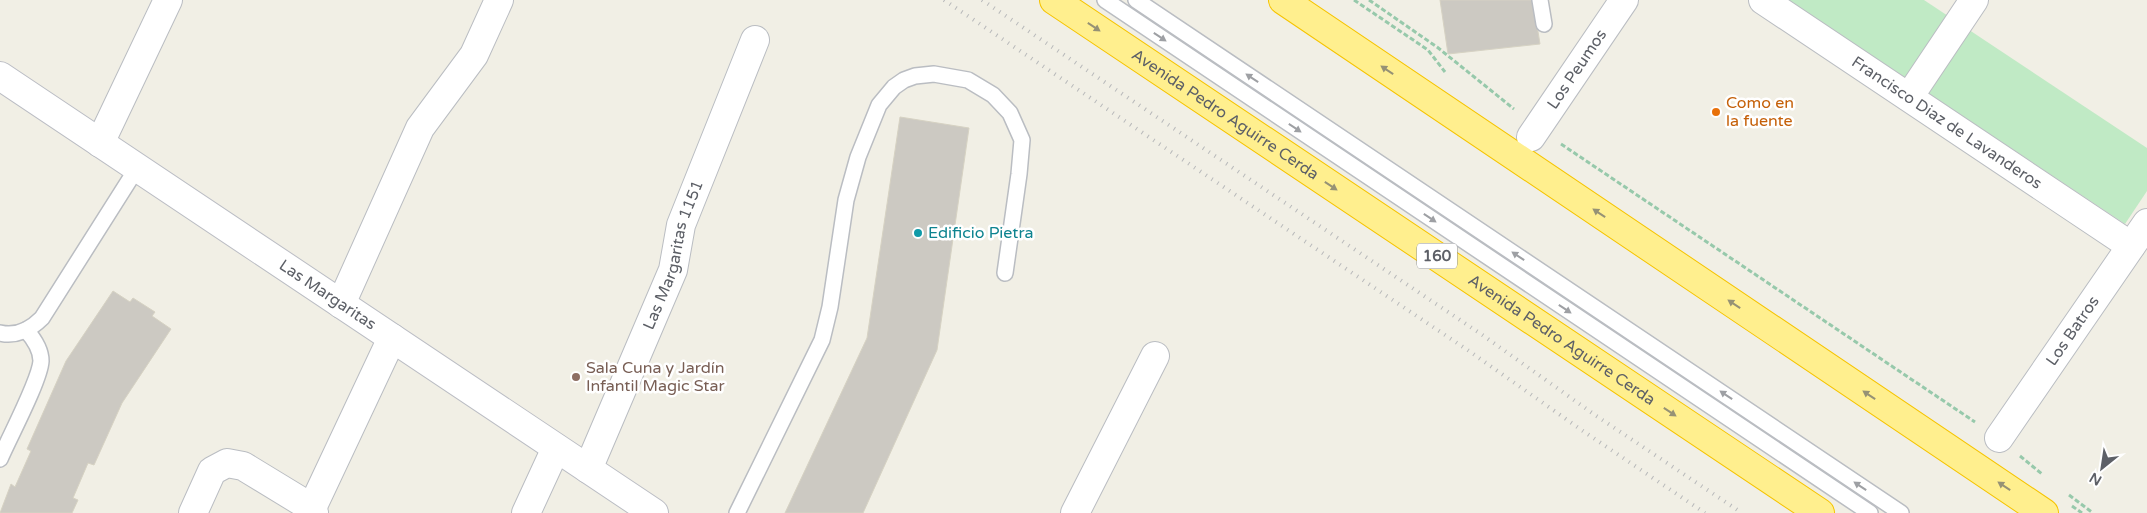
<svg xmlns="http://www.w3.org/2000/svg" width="2147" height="513" viewBox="0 0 2147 513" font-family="'Varela Round',sans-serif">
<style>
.green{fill:#c0eac5}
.building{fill:#ccc9c2;stroke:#d6d2c3}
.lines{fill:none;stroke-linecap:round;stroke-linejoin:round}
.lane-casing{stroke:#babdc2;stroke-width:18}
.street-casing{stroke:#babdc2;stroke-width:30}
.secondary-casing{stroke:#bbbdc4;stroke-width:30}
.highway-casing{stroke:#f6c400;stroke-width:30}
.path{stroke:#97c9ab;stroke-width:3;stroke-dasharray:5 2.5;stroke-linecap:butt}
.lane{stroke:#fff;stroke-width:15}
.street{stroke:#fff;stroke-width:28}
.secondary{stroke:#fff;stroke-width:28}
.highway{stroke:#ffef8e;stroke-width:28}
.rail{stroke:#b8b9ba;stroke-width:4;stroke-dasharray:1 6;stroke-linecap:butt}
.oneway{fill:#969275}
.oneway2{fill:#9ea0a4}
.food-dot{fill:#e8710a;stroke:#fff;stroke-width:2}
.culture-dot{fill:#0f9aa8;stroke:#fff;stroke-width:2}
.education-dot{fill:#8d6e63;stroke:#fff;stroke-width:2}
.labels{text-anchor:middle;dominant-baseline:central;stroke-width:5;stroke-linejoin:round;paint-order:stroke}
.shield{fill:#fff;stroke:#8e9095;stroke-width:1}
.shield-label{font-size:15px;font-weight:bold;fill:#5d6067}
.street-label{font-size:16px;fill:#5d6067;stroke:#fff}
.food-label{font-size:16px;fill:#c56008;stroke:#fff;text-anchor:start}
.culture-label{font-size:16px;fill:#0d838f;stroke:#fff;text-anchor:start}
.education-label{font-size:16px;fill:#785e54;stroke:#fff;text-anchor:start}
</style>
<rect width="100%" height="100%" fill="#f1efe5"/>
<!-- green -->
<path class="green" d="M1788,0h136l223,148v43l-22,33z"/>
<!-- building -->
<g class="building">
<path d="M1440,0h93l7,44 -92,10z"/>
<path d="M900,117l69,11 -32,222 -74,163h-78l82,-175z"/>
<path d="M113,291l17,11 3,-4 22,14 -3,4 19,13 -49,74 -28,62 -6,-2 -15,35 5,2 -6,13h-72l11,-29 4,3 16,-36 -4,-2 39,-88z"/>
</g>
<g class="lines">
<defs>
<g id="lane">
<path d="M1105,0l765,513"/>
<path d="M1136,0l765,513"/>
<path d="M1540,0l4,24"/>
<path d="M0,333c16,4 31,-4 42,-15l95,-150"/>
<path d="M0,459c9,-21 40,-79 41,-98 0,-12 -7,-22 -15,-31"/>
<path d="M737,513l85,-173 8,-33 16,-107 12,-43 21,-52 15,-18 10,-7 11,-4 19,-2 34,6 25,15 17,18 12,27 -3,34 -14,99"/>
</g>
<g id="street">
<path id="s1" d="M1763,0l368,246"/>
<path d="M1909,97l65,-97"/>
<path id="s2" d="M1531,137l93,-137"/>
<path d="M100,143l68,-143"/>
<path d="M341,304l79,-176 54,-73 25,-55"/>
<path id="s3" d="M1999,438l148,-215"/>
<path id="s4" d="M588,469l85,-199 8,-45 74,-185"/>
<path d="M312,508l80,-170"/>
<path d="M193,513l19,-42 15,-8 16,3 69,42 2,5"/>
<path d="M526,513l30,-65"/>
<path d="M1075,513l80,-157"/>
</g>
<g id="secondary">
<path id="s5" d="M0,76l654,437"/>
</g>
<g id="highway">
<path id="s6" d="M1054,0l766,513"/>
<path d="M1283,0l761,513"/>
</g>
</defs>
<!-- lane casing -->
<use href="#lane" class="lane-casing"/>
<!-- street casing -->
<use href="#street" class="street-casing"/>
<!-- secondary casing -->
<use href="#secondary" class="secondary-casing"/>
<!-- highway casing -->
<use href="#highway" class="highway-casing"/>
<!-- path -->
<g class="path">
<path d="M1354,0l74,50 17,22"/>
<path d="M1369,0l68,47 77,62"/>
<path d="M1561,144l414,278"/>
<path d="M2020,456l22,18"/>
<path d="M2069,495l24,18"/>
<path d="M2072,506l10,7"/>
</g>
<!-- lane -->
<use href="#lane" class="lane"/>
<!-- street -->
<use href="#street" class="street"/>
<!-- secondary -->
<use href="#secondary" class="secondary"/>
<!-- highway -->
<use href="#highway" class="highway"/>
<!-- rail -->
<g class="rail">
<path d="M944,0l525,351 114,80 122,82"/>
<path d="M982,0l499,334 114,81 147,98"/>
</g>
</g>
<!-- one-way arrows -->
<defs><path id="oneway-solid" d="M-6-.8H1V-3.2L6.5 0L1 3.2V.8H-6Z" transform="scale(1.25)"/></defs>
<g class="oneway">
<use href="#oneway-solid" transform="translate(1094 27) rotate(34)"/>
<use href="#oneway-solid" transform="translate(1387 70) rotate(-146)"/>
<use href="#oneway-solid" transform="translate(1331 186) rotate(34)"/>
<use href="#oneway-solid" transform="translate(1599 213) rotate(-146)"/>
<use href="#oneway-solid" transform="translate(1734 304) rotate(-146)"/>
<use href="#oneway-solid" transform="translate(1869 395) rotate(-146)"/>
<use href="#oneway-solid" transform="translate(1670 412) rotate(34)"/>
<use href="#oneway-solid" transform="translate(2004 486) rotate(-146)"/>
</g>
<g class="oneway2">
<use href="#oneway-solid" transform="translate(1160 37) rotate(34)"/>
<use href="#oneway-solid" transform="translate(1252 78) rotate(-146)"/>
<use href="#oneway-solid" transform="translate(1295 128) rotate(34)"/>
<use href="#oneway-solid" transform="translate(1430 218) rotate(34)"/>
<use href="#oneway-solid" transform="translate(1518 256) rotate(-146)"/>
<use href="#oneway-solid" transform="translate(1565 309) rotate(34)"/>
<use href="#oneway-solid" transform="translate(1726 395) rotate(-146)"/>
<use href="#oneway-solid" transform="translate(1860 486) rotate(-146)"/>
</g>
<!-- markers -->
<circle class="food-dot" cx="1716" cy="112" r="5"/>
<circle class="culture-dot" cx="918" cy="233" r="5"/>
<circle class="education-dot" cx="576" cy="377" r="5"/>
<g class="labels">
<!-- shield labels -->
<rect class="shield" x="1417" y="243.5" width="40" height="25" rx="4"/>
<g class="shield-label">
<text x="1437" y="256">160</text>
</g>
<!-- street labels -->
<g class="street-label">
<text stroke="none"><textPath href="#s2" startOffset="82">Los Peumos</textPath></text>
<text stroke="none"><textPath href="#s6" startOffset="206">Avenida Pedro Aguirre Cerda</textPath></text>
<text stroke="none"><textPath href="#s1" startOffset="221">Francisco Diaz de Lavanderos</textPath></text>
<text stroke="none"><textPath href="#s4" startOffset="231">Las Margaritas 1151</textPath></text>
<text stroke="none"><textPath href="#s5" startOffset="394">Las Margaritas</textPath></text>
<text stroke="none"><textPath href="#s3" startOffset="130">Los Batros</textPath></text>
<text stroke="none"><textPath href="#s6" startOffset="611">Avenida Pedro Aguirre Cerda</textPath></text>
</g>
<!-- food labels -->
<g class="food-label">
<text x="1726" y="103">Como en<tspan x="1726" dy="18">la fuente</tspan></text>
</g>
<!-- culture labels -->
<g class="culture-label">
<text x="928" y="233">Edificio Pietra</text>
</g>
<!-- education labels -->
<g class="education-label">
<text x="586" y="368">Sala Cuna y Jardín<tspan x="586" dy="18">Infantil Magic Star</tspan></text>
</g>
</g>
<!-- north arrow -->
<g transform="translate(2102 468) rotate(210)" stroke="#ffffff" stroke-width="4" paint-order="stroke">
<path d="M0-4L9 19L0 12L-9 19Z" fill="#5d6067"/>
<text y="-8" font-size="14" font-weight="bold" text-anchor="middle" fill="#5d6067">N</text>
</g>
</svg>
